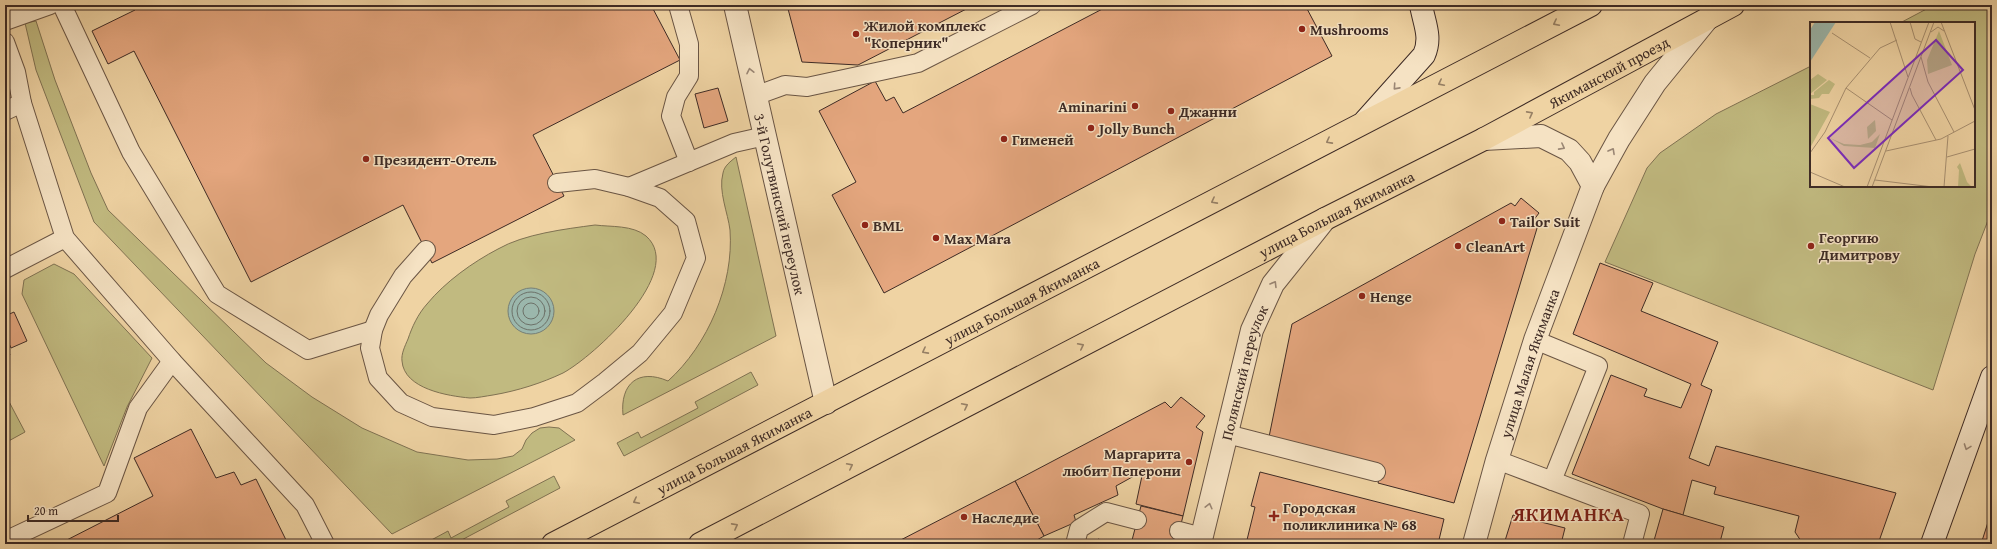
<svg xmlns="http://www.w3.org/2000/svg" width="1997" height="549" viewBox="0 0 1997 549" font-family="'Gentium Book Plus',serif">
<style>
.green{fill:#c1ba80;stroke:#807252}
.water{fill:#9bb7ac;stroke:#767f76}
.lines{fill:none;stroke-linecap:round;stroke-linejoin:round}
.shore{stroke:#6c7168;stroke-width:1}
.building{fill:#e4a67e;stroke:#3e2b25}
.lane-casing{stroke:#6a5544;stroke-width:20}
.street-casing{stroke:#6a5544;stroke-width:24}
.secondary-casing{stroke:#3e2b25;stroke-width:24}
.primary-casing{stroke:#3e2b25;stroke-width:24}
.lane{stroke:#f5e2c3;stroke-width:18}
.street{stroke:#f5e2c3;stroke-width:22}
.secondary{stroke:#f5e2c3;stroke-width:22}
.primary{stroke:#efd3a3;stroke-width:22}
.oneway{stroke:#967f64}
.oneway2{stroke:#9a8674}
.poi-dot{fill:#8f2418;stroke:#f5e2c3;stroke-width:1.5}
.labels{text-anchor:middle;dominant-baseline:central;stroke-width:3;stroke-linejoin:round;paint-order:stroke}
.poi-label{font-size:15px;font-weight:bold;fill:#3e2b25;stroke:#f5e2c3;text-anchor:start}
.street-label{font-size:15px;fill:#3e2b25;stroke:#f5e2c3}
.district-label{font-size:19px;font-weight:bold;letter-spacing:1px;fill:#7a1f14;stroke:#f5e2c3}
.inset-road{fill:none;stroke:#a89071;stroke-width:1}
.view{fill:#7b2cbf;fill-opacity:0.15;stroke:#7b2cbf;stroke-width:2}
.inset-edge{fill:none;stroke:#3e2b25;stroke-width:2}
</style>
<rect width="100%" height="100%" fill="#efd3a3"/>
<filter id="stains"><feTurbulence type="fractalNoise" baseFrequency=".005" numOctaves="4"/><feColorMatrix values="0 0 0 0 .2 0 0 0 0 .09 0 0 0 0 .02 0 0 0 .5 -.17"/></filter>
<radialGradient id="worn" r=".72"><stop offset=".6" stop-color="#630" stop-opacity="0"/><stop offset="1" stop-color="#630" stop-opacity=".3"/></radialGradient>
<!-- green -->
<g class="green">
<path d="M1934,5h58v205l-17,44 -42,136 -328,-128 42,-94 13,-15 56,-39 95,-48v120h163v-163h-74z"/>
<path d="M36,21l19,59 36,93 17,37 158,153 46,34 50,31 55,24 51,8 29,-1 16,-3 9,-7 4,-9 6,-7 8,-5 9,-1 10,1 16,12 -183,94 -298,-312 -58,-152 -11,-47z"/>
<path d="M736,157l40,179 -153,79c-3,-31 15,-47 45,-34 40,-36 66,-97 62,-151 -2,-17 -12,-39 -7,-57 1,-7 8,-12 13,-16z"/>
<path d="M595,225c16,2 38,0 51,11 41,36 -53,121 -83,137 -21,10 -46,18 -70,22 -7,1 -16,3 -23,3 -22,-2 -66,-9 -68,-37 -1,-7 3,-15 6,-22 4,-12 10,-25 19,-35 18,-22 46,-42 71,-55 26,-15 67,-20 97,-24z"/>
<path d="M54,264l20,10 78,84 -25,49 -23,59 -82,-172 2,-14z"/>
<path d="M751,372l7,13 -134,71 -7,-13 21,-11 3,6 57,-30 -3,-6z"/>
<path d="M5,394l20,38 -20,11z"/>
<path d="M554,476l6,12 -106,56h-30l24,-13 3,7 58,-31 -3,-6z"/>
</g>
<!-- water -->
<circle class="water" cx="531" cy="311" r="23"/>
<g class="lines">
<!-- shore -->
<g class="shore">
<circle cx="531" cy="311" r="19"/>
<circle cx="531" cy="311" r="14"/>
<circle cx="531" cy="311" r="8"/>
</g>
</g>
<!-- building -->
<g class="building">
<path d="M132,5h519l29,55 -147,75 31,61 -132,67 -29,-58 -152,77 -117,-231 -26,13 -16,-33 43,-21z"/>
<path d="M787,5h187l-116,60 -56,-3z"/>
<path d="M1110,5h195l27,51 -448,237 -52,-98 24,-13 -37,-71 56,-30 11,20 8,-4 9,16z"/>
<path d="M718,88l10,33 -24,7 -9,-34z"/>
<path d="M1521,198l18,15 -6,8 5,4 -84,278 -76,-20 4,-17 -113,-29 23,-113 219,-121 4,3z"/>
<path d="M1600,263l53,20 -12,28 77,31 -17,43 11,5 -23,68 20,8 7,-20 180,47 -18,51h-75l-8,-12 4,-16 -85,-22 2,-7 -24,-7 -9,35 -20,-6 -91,-35 39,-99 36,14 -3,7 37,12 10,-24 -118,-50z"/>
<path d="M14,312l13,29 -16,7 -6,-14v-18z"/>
<path d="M5,345l5,10 -5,2z"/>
<path d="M1181,397l24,19 -9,11 7,5 -20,84 -47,-12 7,-33 -27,15 2,9 -44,20 2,7 -32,14 -29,-55 150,-79 6,6z"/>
<path d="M191,429l25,49 18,-6 7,13 15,-6 32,65h-229l94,-48 -19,-38z"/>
<path d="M1260,472l184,47 -6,25h-122l-12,-3v3h-58l9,-37 -4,-1z"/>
<path d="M1015,481l29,55 -14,8h-137z"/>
<path d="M1141,506l42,10 -7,28h-45z"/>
<path d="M1663,509l61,18 -4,15 3,2h-70z"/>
<path d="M1513,515l52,13 -4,16h-57z"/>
<path d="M1990,516l2,1v27h-11z"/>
<path d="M1098,539l16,5h-17z"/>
</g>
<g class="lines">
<defs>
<g id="lane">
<path d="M62,5l69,147 86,142 91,56 65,-20"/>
<path d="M678,5l11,39v32l-13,21 -5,19 18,46"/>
<path d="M5,21l45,-16"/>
<path d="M5,42l11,30 6,31 43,135 107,123 133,144 20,39"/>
<path d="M755,96l30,-11 22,2 111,-24 114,-58"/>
<path d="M5,111l17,-8"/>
<path d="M629,187l105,-44 31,-7"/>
<path d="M426,250l-23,26 -24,39 -6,15 -3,18 8,30 23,25 31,14 62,8 40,-8 43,-14 28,-21 35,-29 33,-40 23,-55 -10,-37 -26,-23 -31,-11 -34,-8 -38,4"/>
<path d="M5,269l60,-31"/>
<path d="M1535,340l63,26 -46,115"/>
<path d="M1227,434l149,38"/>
<path d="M1497,460l143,54 -8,30"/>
<path d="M1179,531l23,6"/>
<path d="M5,541l102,-48 31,-85 34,-47"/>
<path d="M1075,544l4,-15 27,-17 31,8"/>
</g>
<g id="street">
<path id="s1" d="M735,5l91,398"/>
<path d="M1484,139l57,-3 28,14 11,12 13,24"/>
<path id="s2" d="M1200,544l52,-214 21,-46 52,-65"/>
<path id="s3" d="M1474,544l23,-84 38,-120 58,-154 26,-47 36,-56 53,-65"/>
</g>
<g id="secondary">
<path d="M1365,121l59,-66c8,-18 0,-32 -3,-50"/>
<path d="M1932,544l60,-167"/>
</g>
<g id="primary">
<path id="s4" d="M553,544l1038,-539"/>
<path id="s5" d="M700,544l625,-325 159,-80 249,-134"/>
</g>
</defs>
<!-- lane casing -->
<use href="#lane" class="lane-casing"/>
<!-- street casing -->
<use href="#street" class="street-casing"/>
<!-- secondary casing -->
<use href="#secondary" class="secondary-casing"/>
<!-- primary casing -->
<use href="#primary" class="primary-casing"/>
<!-- lane -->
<use href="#lane" class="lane"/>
<!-- street -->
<use href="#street" class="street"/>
<!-- secondary -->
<use href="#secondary" class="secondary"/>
<!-- primary -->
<use href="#primary" class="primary"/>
</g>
<!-- one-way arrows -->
<defs><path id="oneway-chevron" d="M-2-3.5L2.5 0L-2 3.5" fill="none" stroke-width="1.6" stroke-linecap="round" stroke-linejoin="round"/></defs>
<g class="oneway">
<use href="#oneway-chevron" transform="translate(1556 23) rotate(153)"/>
<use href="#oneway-chevron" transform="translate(1441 83) rotate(153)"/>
<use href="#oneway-chevron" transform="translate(1530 114) rotate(-28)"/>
<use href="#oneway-chevron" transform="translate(1329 141) rotate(152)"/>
<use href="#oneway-chevron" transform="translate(1214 201) rotate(152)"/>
<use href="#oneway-chevron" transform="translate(1081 346) rotate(-27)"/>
<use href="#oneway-chevron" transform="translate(925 351) rotate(152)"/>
<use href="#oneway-chevron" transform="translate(965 406) rotate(-27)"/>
<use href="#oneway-chevron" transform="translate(850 466) rotate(-27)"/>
<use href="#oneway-chevron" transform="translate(636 501) rotate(153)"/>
<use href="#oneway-chevron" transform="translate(735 526) rotate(-28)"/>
</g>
<g class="oneway2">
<use href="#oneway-chevron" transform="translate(750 71) rotate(-102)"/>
<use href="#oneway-chevron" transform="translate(1396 87) rotate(132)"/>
<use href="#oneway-chevron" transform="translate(1562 147) rotate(28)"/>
<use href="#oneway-chevron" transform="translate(1612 151) rotate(-61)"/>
<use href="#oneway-chevron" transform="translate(1274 284) rotate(-59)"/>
<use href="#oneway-chevron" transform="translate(1967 447) rotate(110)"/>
<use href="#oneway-chevron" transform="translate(1209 506) rotate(-76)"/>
</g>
<!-- markers -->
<g class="poi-dot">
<circle cx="1302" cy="29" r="4"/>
<circle cx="856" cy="34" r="4"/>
<circle cx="1135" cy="106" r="4"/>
<circle cx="1171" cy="111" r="4"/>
<circle cx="1091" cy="128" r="4"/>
<circle cx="1004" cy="139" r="4"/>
<circle cx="366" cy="159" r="4"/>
<circle cx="1502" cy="221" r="4"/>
<circle cx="865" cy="225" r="4"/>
<circle cx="936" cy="238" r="4"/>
<circle cx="1458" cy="246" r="4"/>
<circle cx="1811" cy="246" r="4"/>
<circle cx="1362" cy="296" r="4"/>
<circle cx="1189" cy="462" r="4"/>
<path d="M1272 510h4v4h4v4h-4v4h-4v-4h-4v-4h4z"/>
<circle cx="964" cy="517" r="4"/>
</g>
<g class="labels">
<!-- poi labels -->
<g class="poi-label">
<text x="864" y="25">Жилой комплекс<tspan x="864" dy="17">"Коперник"</tspan></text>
<text x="1310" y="29">Mushrooms</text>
<text x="1127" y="106" text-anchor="end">Aminarini</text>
<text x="1179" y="111">Джанни</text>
<text x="1099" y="128">Jolly Bunch</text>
<text x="1012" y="139">Гименей</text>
<text x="374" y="159">Президент-Отель</text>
<text x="1510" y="221">Tailor Suit</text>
<text x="873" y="225">BML</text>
<text x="1819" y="237">Георгию<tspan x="1819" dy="17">Димитрову</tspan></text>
<text x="944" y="238">Max Mara</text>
<text x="1466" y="246">CleanArt</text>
<text x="1370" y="296">Henge</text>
<text x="1181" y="453" text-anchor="end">Маргарита<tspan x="1181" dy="17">любит Пеперони</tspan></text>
<text x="1283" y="507">Городская<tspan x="1283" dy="17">поликлиника № 68</tspan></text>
<text x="972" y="517">Наследие</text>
</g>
<!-- street labels -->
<g class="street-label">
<text stroke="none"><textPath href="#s5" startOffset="1024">Якиманский проезд</textPath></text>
<text stroke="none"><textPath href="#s1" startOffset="204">3-й Голутвинский переулок</textPath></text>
<text stroke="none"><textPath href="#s5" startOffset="717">улица Большая Якиманка</textPath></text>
<text stroke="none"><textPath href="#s4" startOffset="528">улица Большая Якиманка</textPath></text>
<text stroke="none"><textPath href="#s3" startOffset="189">улица Малая Якиманка</textPath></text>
<text stroke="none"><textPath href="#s2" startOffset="177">Полянский переулок</textPath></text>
<text stroke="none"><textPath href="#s4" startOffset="204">улица Большая Якиманка</textPath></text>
</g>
<!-- district labels -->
<g class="district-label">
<text x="1569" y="514">ЯКИМАНКА</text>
</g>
</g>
<!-- overview -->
<g transform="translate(1810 22)">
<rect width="165" height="165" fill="#efd3a3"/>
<path d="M129,9l13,34 -24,9 -1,-14zM8,52l9,6 -17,14v-14zM19,58l6,4 -6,10h-7l-3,4 -9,1v-4h4v-3zM0,82l20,8 -20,36zM65,98l1,11 -8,8 -1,-12zM70,112l-5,14 -31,-2 -14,-8 14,6 16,1 12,-3zM150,141l7,19 5,5h-14l1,-17 -2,-3z" fill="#c1ba80"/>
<path d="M5,0h21l-26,40v-32z" fill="#9bb7ac"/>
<path class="inset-road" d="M80,0l18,55M100,0l5,17 6,3M131,0l34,88M121,10l7,-5 6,4M22,11l38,25M111,35l7,25 26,50M36,66l46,32M100,66l2,7 24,45M76,129l55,-12 34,-18M0,131l15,-21 21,-44 34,-40 17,-8M137,135l28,-8M0,150l35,15M65,158l58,7M57,165l62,-165M62,165l62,-165M134,165l4,-51"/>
<path class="view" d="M126,18l27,30 -109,98 -26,-30z"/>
<rect width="165" height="165" class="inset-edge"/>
</g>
<!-- margin -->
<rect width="1997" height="549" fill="none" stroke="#efd3a3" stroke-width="20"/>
<rect x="6" y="6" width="1985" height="537" fill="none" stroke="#3e2b25" stroke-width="2"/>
<rect x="10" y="10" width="1977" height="529" fill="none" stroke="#3e2b25"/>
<!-- scale -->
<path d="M28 515v6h90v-6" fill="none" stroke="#3e2b25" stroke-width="2"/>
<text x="34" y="515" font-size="12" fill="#3e2b25" stroke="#f5e2c3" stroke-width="3" paint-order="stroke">20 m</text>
<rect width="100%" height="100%" filter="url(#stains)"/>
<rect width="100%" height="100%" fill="url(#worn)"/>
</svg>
